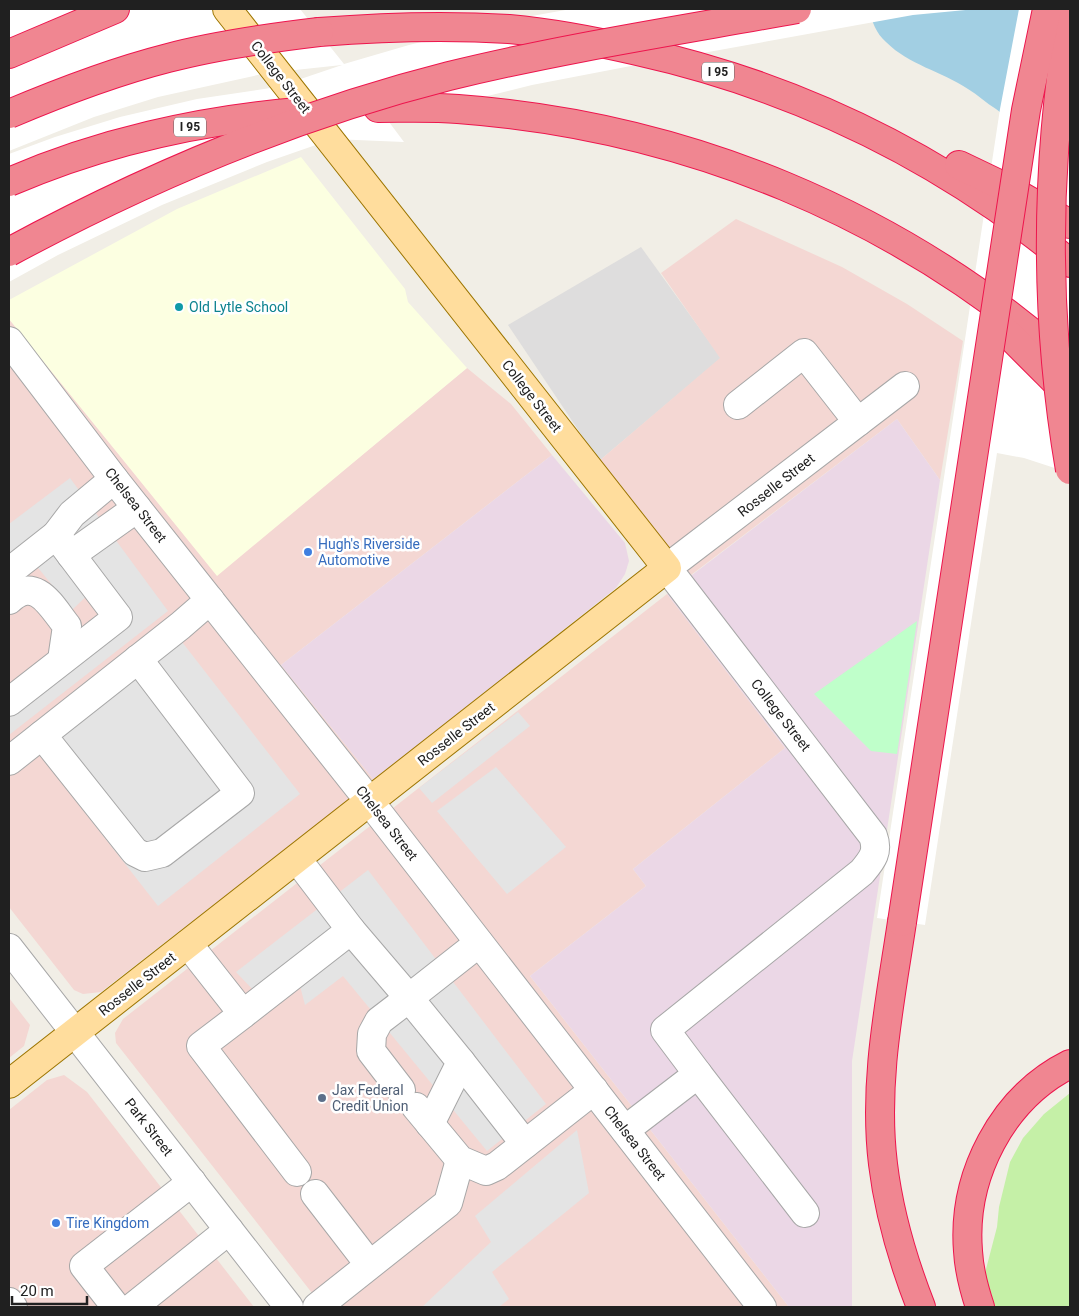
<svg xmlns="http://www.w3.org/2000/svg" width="1079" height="1316" viewBox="0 0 1079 1316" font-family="Roboto,sans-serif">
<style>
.residential{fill:#dedddd}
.commercial{fill:#f4d7d3}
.industrial{fill:#ebd7e6}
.education{fill:#fcffe1}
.grass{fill:#c5f0a7}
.park{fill:#bfffca}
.parking{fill:#e4e4e4}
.water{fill:#a2cfe3}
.pier{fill:#fff}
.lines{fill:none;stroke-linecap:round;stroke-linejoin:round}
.minor-casing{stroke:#a7a7a7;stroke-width:30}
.major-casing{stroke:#9c7500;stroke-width:30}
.highway-casing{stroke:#ed154d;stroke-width:30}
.minor{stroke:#fff;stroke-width:28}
.major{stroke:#ffdd9d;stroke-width:28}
.highway{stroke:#f08691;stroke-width:28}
.highway-bridge-casing{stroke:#ed154d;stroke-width:30;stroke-linecap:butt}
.highway-bridge{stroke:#f08691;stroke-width:28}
.culture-dot{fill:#0f9aa8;stroke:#fff;stroke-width:2}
.shop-dot{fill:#3f7fe0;stroke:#fff;stroke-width:2}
.service-dot{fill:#5c6f8a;stroke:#fff;stroke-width:2}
.labels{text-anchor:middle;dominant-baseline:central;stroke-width:5;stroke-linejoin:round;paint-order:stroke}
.shield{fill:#fff;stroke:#636363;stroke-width:1}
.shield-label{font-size:12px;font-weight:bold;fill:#202020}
.street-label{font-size:14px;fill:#202020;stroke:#fff}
.culture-label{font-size:14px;fill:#0d838f;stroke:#fff;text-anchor:start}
.shop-label{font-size:14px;fill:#366cbe;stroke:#fff;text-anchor:start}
.service-label{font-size:14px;fill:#4e5e75;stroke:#fff;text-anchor:start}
</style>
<rect width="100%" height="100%" fill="#f1eee6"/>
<!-- residential -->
<path class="residential" d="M641,247l80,111 -122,103 -91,-136z"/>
<!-- commercial -->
<g class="commercial">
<path d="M736,219l106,48 65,37 56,37 -23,139 -43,-61 -206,156 -92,-114 121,-103 -59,-85z"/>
<path d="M9,319l208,256 250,-207 44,36 41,51 -271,210 93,115 -273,212 -18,2 -9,-4 -65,-83z"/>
<path d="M667,594l118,154 -152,121 13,17 -116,90 259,331h-466l-207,-264 -1,-10 8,-14z"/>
<path d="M9,998l21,27 -6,21 -15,12z"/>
<path d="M64,1075l23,17 167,215h-245v-197l38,-30z"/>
</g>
<!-- industrial -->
<g class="industrial">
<path d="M897,419l43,61 -88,581v246h-63l-259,-331 116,-90 -13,-17 152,-121 -118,-154z"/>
<path d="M552,455l73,88 4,18 -4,13 -9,14 -242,192 -93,-115z"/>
</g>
<!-- education -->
<path class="education" d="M301,157l104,132 3,13 59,66 -250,208 -208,-257v-19l168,-91z"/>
<!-- grass -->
<path class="grass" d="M1070,1093v214h-75l-10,-34 12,-46 2,-20 11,-45 13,-24 21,-24z"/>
<!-- park -->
<path class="park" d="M917,621l-20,133 -26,-3 -57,-57z"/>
<!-- parking -->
<g class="parking">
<path d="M70,478l98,133 -159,124v-41l99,-79 -16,-24 -20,19 -37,-46 -26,22v-62z"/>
<path d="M165,620l135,174 -142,112 -136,-174z"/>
<path d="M518,712l12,14 -98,77 -13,-15z"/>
<path d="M496,767l70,80 -59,47 -70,-83z"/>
<path d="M368,870l178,234 -59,47 -144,-175 -38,29 -5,-19 -42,9 -22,-23z"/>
<path d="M577,1130l12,63 -97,79 17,27 -10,8h-77l69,-65 -16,-26z"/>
</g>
<!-- water -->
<path class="water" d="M869,9h201v153c-25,-17 -50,-34 -74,-53 -10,-6 -18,-14 -28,-20 -27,-18 -59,-24 -82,-47 -10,-9 -14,-20 -17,-33z"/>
<!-- pier -->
<g class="pier">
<path d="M9,9h291l44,55 65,-19 106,-26 56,-10h405l-63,6 -277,50 -104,20 -122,30 -21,7 15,20 -71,-3 -66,23 -105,43 -104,50 -49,27v-128l46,-17 65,-20 77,-18 80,-12 65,-22 -75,8 -109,24 -64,20 -85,34z"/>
<path d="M1019,9h51v464l-46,-15 -27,-5 -72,472 -48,-7 123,-809z"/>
</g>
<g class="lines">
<defs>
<g id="minor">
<path d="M9,341l105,138 256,323 392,505"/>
<path d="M738,405l66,-52 54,69"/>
<path d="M71,555l66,-47"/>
<path d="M9,572l47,-37 16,-21 42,-35"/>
<path d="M9,600c27,-25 42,6 58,26l-5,34"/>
<path d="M9,702l109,-85 -62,-82"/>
<path d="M42,735l93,117 10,5 17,-4 78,-60 -102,-134"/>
<path d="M9,761l171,-135 30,-26"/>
<path d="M351,930l58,68 70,-55"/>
<path d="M188,944l55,70 108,-84 -54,-71"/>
<path d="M9,948l280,359"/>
<path d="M243,1014l-42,32 96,126"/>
<path d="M461,1062l64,82"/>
<path d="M698,1074l107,139"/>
<path d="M401,1090l-30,-39 1,-17 7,-13 30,-23 52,64 -31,62"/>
<path d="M416,1107l44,53 26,11 11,-5 97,-76"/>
<path d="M625,1130l73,-56 -33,-44 197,-158c10,-12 17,-20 11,-36l-206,-268 238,-182"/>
<path d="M315,1194l54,70"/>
<path d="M9,1302l4,5"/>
<path d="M116,1307l-32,-41 108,-84"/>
<path d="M133,1307l96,-77"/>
<path d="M317,1307l131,-104 12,-43"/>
</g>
<path id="major" d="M9,1084l658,-516 -440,-559"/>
<g id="highway">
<path d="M319,32c63,-5 127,-7 190,-3 43,4 86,12 128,22 161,36 306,107 433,212"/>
<path d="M9,54l106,-45"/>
<path d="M378,108c27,0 54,-1 80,1 228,17 440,104 611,255"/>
<path d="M959,165l46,22 65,37"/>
<path d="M1004,330l65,65"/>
<path d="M902,922c-12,80 -29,161 -19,242 6,50 20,97 38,143"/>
<path d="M980,1307c-6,-18 -11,-37 -12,-56 -6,-75 34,-153 102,-187"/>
</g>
</defs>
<!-- minor casing -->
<use href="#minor" class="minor-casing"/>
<!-- major casing -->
<use href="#major" class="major-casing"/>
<!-- highway casing -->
<use href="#highway" class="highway-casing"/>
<!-- minor -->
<use href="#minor" class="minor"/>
<!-- major -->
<use href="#major" class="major"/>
<!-- highway -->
<use href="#highway" class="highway"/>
<defs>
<g id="highway-bridge">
<path d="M1070,15c-25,151 -26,303 0,455"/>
<path d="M9,114c52,-22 104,-42 159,-56 49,-13 100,-20 151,-26"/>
<path d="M9,182c90,-39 191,-62 289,-70"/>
<path d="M9,252c139,-75 286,-137 440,-176 114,-28 232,-46 348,-67"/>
<path d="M902,922l124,-812 21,-101"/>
</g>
</defs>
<!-- highway-bridge casing -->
<use href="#highway-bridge" class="highway-bridge-casing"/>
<!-- highway-bridge -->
<use href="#highway-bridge" class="highway-bridge"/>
</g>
<!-- markers -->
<circle class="culture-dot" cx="179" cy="307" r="5"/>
<g class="shop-dot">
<circle cx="308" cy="552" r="5"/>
<circle cx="56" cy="1223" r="5"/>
</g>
<circle class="service-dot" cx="322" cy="1098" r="5"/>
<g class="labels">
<!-- shield labels -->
<g class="shield">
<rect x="702" y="62.5" width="32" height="19" rx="4"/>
<rect x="174" y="117.5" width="32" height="19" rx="4"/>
</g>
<g class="shield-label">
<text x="718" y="72">I 95</text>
<text x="190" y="127">I 95</text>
</g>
<!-- street labels -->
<g class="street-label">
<text transform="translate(281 77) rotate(52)">College Street</text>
<text transform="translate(532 396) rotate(52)">College Street</text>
<text transform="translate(776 485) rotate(-38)">Rosselle Street</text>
<text transform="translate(136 505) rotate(52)">Chelsea Street</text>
<text transform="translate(781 715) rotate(52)">College Street</text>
<text transform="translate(456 734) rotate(-38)">Rosselle Street</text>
<text transform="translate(387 823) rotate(52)">Chelsea Street</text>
<text transform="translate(137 984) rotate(-38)">Rosselle Street</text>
<text transform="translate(149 1127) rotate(52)">Park Street</text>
<text transform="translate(635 1143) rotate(52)">Chelsea Street</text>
</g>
<!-- culture labels -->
<g class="culture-label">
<text x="189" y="307">Old Lytle School</text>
</g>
<!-- shop labels -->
<g class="shop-label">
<text x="318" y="544">Hugh's Riverside<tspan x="318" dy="16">Automotive</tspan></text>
<text x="66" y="1223">Tire Kingdom</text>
</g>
<!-- service labels -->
<g class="service-label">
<text x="332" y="1090">Jax Federal<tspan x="332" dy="16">Credit Union</tspan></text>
</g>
</g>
<!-- border -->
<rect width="1079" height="1316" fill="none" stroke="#202020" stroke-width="20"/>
<!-- scale -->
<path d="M12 1296v8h75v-8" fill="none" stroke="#202020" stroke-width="2.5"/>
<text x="20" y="1296" font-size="15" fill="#202020" stroke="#ffffff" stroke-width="4" paint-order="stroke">20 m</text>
</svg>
